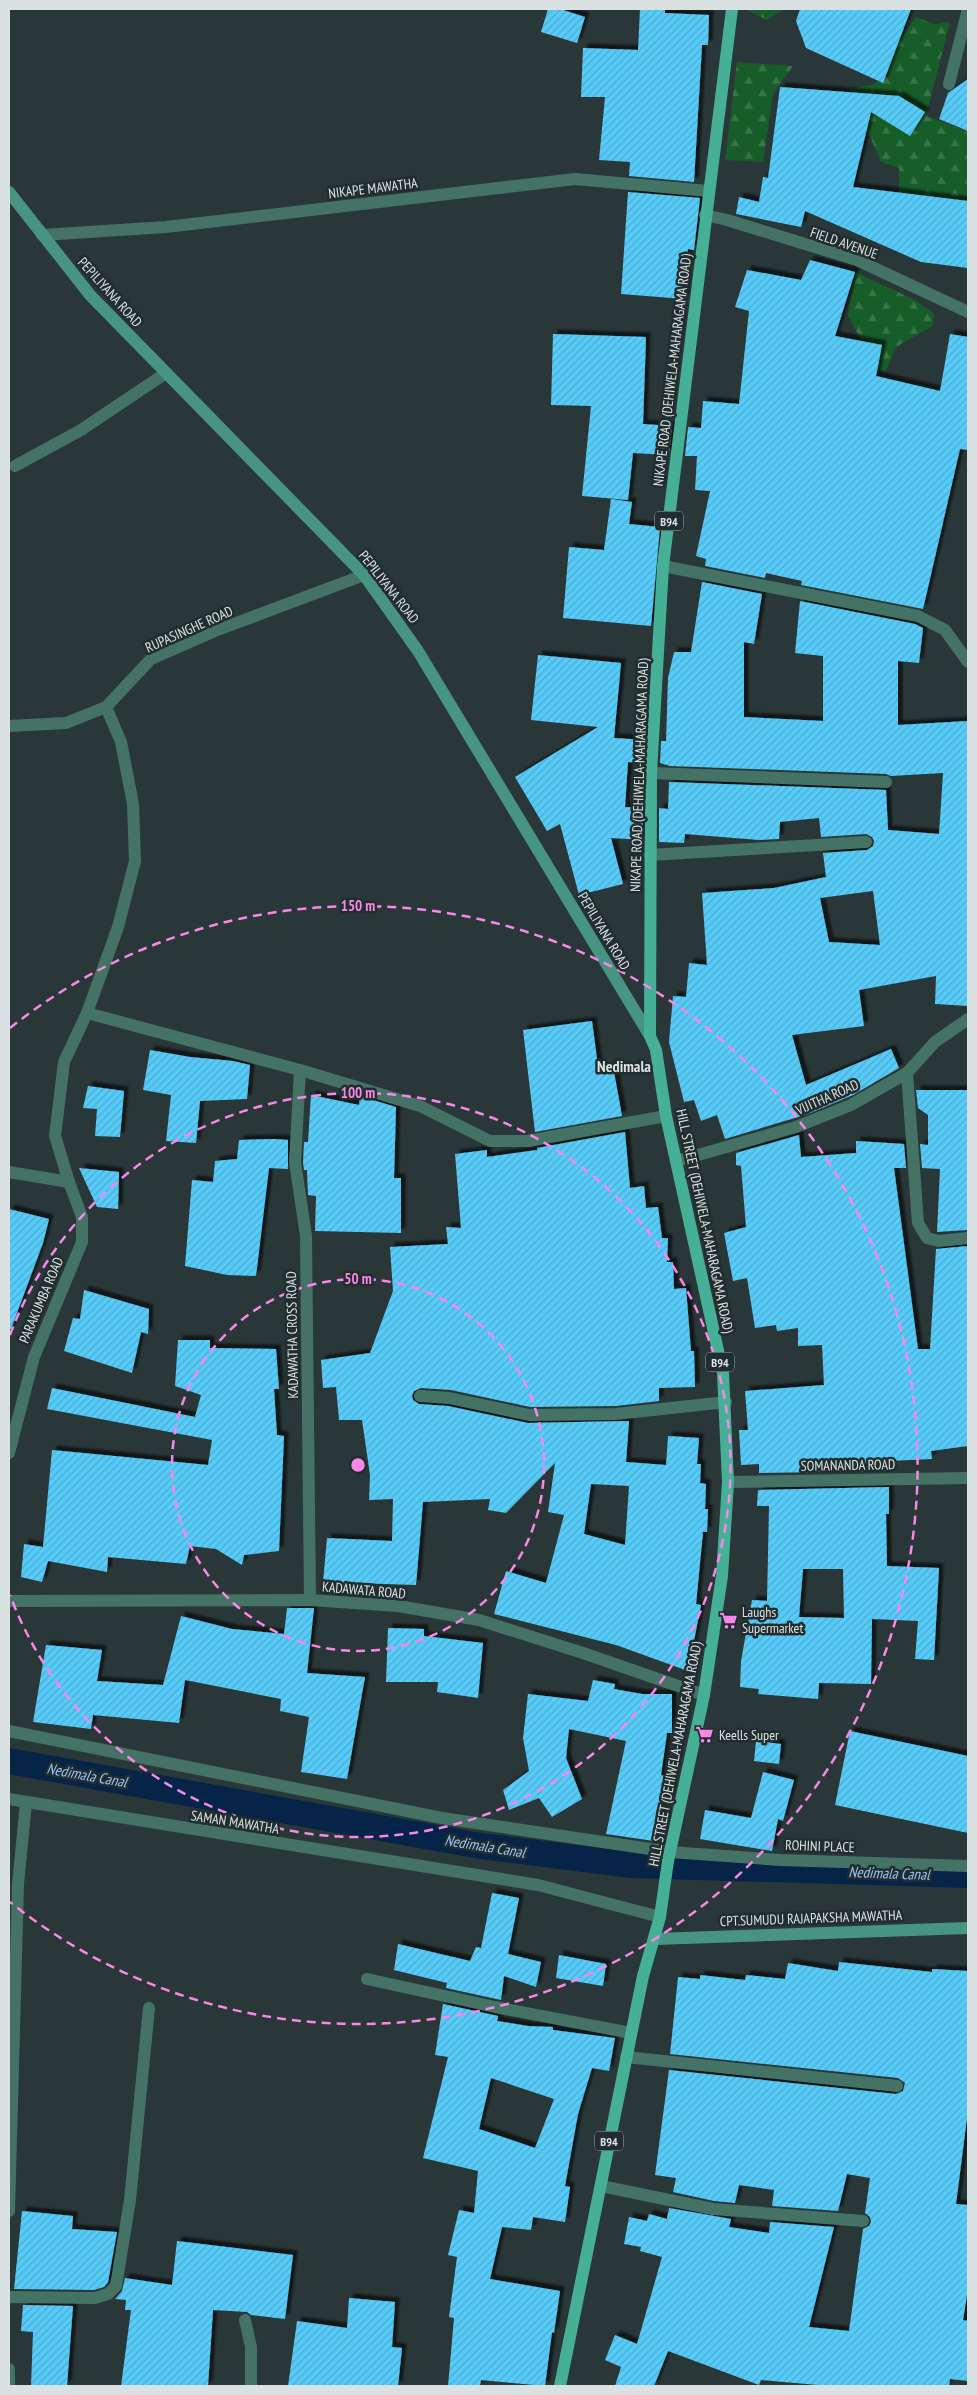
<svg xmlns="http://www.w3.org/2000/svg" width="977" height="2395" viewBox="0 0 977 2395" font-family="'PT Sans Narrow',sans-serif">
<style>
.forest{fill:url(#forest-firs)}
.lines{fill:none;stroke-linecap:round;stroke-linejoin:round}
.canal{stroke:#052447;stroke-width:26}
.building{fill:url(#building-hatch);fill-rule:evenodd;filter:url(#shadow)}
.minor{stroke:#447366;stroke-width:12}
.tertiary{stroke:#447366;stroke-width:12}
.secondary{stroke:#479581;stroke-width:12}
.primary{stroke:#46b096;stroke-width:12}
.ring{fill:none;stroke:#f987e8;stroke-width:2.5;stroke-dasharray:9 6}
.labels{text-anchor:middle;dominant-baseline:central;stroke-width:5;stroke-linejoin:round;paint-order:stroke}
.shield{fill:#212d2e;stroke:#a2abac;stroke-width:1}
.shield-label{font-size:12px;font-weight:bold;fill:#d9e1e2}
.street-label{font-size:14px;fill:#d9e1e2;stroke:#212d2e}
.poi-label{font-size:14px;fill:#d9e1e2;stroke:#212d2e;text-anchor:start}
.water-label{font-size:15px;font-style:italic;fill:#96c3fa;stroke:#212d2e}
.quarter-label{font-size:16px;font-weight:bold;fill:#d9e1e2;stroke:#212d2e}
.centre{fill:#f987e8;stroke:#212d2e;stroke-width:2.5}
.ring-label{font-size:15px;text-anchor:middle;font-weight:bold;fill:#f987e8;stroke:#212d2e;stroke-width:5;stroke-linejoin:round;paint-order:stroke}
</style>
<defs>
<pattern id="forest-firs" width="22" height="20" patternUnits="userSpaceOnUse" patternTransform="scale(1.25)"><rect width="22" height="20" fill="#175d29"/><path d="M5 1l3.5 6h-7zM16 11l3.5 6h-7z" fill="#387448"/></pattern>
<pattern id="building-hatch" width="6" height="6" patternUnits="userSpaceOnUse" patternTransform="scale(1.25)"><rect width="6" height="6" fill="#55ccfa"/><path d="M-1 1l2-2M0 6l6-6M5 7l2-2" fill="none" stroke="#50aacc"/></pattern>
<filter id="shadow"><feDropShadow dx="4.5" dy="-4.5" stdDeviation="1" flood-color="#0009"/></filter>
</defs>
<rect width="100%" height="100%" fill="#2a3738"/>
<!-- forest -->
<g class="forest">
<path d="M745,9h39l-17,11z"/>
<path d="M916,17l19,7 15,-2 -24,94 42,15v138l-8,-1 2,-28 -63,-39v-33l-18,-6 -32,-73 23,-4 14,-10 13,-34z"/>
<path d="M737,62l56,4 -20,28 -10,68 -38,-2z"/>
<path d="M855,272l58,27 21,14 -1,13 -37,21 -10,24 -19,-1 2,-16 -21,-38z"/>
</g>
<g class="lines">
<!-- canal -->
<path class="canal" d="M9,1761l472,85 151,19 336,10"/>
</g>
<!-- building -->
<g class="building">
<path d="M548,9h12l25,8 -8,26 -36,-11z"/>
<path d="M640,9h25v4l44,2 -1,30h-6l-8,137 -65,-6 1,-14 -31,-2 6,-63h-24l2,-49 55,2z"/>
<path d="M800,9h111l-28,74 -77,-35 -10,-27z"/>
<path d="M968,79v52l-29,-12 9,-26z"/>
<path d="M780,87l119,9 26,16 -15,24 -39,-24 -18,75 115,14v67l-47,-6 -116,-51 -4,16 -65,-13 3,-17 20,5 4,-25 5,1z"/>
<path d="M628,192l72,6 -6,52 -6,-1 -4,50 -63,-5z"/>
<path d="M810,260l45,12 -20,64 47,9 -6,31 64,15 10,-57 18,3v113l-8,-1 -37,160 -122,-24 1,-4 -36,-8 -1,5 -60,-12 1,-7 -10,-3 14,-65 -15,-1 2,-34h-12l3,-29 13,1 2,-27 36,3 10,-93 -14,-4 12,-37 54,10z"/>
<path d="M553,334l93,3 -3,87 29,2 -3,29 -36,-2 -5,47 -46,-4 9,-90 -40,-1z"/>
<path d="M611,499l21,3 -3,22 31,3 -9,99 -88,-8 6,-71 35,3z"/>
<path d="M702,582l60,12 -8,50 -10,-2v75l79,4v-65l-28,-3 5,-52 115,23 8,4 -4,35 -21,-2v64l70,-4v285l-33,-2 1,-28 -77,14 5,36 -72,9 14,50 85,-36 8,19 -46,27 -45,19 -83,25 -8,-24 -16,6 -7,-21 -10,2 -15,-60 4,-46 13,1 3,-34 18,2 -5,-72 72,-5 52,-11 -3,-24 44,-3 6,-4 1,-5 -2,-4 -6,-3 -45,3 -2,-19 -39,4 -1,17 -20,1 -74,-6 -1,9 -25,-1v-34l9,1 1,-27 217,8 2,40 51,4 4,-61 -52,3 -5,-2 -216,-8 -10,-3 1,-22h5l2,-63 6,-26h17zM873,891l7,54 -51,-3 -9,-44z"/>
<path d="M538,655l83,8 -7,75 31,2 -2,23 -15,-1 -3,45 18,1v32l-32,-2 12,46 -44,11 -19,-71 -13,7 -32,-54 83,-50 -67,-7z"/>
<path d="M592,1021l7,53 15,-2 8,44 -87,16 -12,-102z"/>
<path d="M150,1050l40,7 43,4 17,4 -3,34 -47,2 -4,42 -30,-2 5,-46 -28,-5z"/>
<path d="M88,1086l36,5 -4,46 -25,-1 2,-27 -14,-1z"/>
<path d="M916,1090h52l-1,140 -30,2 3,-63 -18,-1 -2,-24 8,1v-30l-10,-7z"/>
<path d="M311,1095l48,10 1,-8h3l33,10 -2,71h7v55l-86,-2 1,-35 -8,-1 -1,-25h-3l-1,-8 1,-20h4z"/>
<path d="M625,1132l5,56 14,-2 2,22 12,-1 4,31h6l-1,24h6l1,27 12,-1 5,63h3l1,36 -36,1v13l-43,5 -86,1 -79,-17 -30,-2 -7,3 -2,5 1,4 6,4 29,2 80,17 101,-2 -3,41 40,3 2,-29 31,2 -2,26h4l-1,19 6,1 -1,25h3l-1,23h-4l-7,72 5,1 -13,66 -72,-26 -122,-31 12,-43 40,12 18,-68 -16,-3 7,-49 -49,50 -18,-3 2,-11 -67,3 -7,83 -93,-3 4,-44 65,3 1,-42 -24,1 1,-25 -8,-55h-23l-3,-33 -13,1 -2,-28 49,-7 23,-62 -3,-44 58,-3 -2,-17 15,1 -6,-74 32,-4v7l50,-7v-2zM591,1484l38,2 -4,59 -41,-11z"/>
<path d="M799,1135l2,22 55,-4v-12l48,3 2,24h-12l24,181h12l6,-100 32,-3v200l-37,5 1,8 -43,2v10l-130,2v-9l-18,1 -2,-35h9l-3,-39 79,-6 -2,-40 -24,1v-18l-21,3 -1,-6 -21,3 -8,-50 -14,3 -9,-48 22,-6 -5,-61 -5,-1v-12z"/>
<path d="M274,1139l14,1v29l-19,-1 -13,108 -29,-1 -42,-9 7,-86 21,2 2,-21 22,-2 2,-19z"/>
<path d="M79,1168l40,4 -1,37 -21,-2z"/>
<path d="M9,1209l40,10 -6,24 -32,86h-2z"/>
<path d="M84,1290l65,19 -1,25 -7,-2 -9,41 -68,-22 9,-33 7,1z"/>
<path d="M178,1340h32v8l66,1 3,40h-5l3,46 7,1 -5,115 -35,4 -2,10 -26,-16 -26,-3 -4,18 -78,-7 -1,15 -59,-11 -6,21 -21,-5 3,-33 19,3 9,-97 156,15 4,-25 -165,-31 5,-21 143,29 6,-22 -26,-9z"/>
<path d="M889,1487v27h-3l1,52 52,2 -5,92 -19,-1 3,-38 -46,-2 -1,65 -52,-1 -1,16 -60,-5 1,-5 -19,-2 1,-26 11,-61 15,1 2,-95h-12l1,-16zM803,1569h40l1,49 -45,-1z"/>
<path d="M287,1608h27l-7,65 58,4 -18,102 -46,-7 8,-55 -29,-6 1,-12 -96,-19 -6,43 -86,-8 -2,14 -58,-7 13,-77 56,5 -5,31 66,4 18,-69 51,13 52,5z"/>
<path d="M388,1628l36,1v7l59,7 -5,55 -41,-6 1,-10h-52z"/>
<path d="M593,1680l22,4 -1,5 28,5h30v39h-5l-6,42 6,1 -13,65 -48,-7 20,-93 -57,-12 -3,29 16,41 -30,18 -13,-19 -30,12 -6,-20 26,-19 -6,-33 5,-44 60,7z"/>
<path d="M850,1731l118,25v77l-133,-28z"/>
<path d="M756,1741l25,3 -2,20 -25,-3z"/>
<path d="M763,1772l31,8 -11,41 -5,-2 -6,32 -72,-12 5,-29 46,8z"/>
<path d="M492,1893l27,5 -11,56 33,8 -5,25 -32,-11 -3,24 -55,-12 1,-5 -53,-13 4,-26 72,17 6,-14 5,1z"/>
<path d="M559,1955l47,9 -3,22 -47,-8z"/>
<path d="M839,1962l93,10v-3l36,2v139l-12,94 12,1v84l-5,31 5,1v60l-18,-2 -1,7h-120l-68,-6 -2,5 -91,-34 -14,35h-39l6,-19 -16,-7 10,-25 22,9 25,-87 -22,-6 1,-4 -17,-3 5,-27 18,4 2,-7 18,5 2,-11 62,11 -2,8 40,6 1,-11 64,5 -25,100 40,4 14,-102 6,-3 2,-4 -1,-5 -5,-4 5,-35 -23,-4 -9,37 -66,-5 2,-16 -35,-5 -4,18 -21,-2 -41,-9 3,-14 -21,-3 14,-105 227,24 7,-3 2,-8 -7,-5 -228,-24 8,-77 22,2v-4l45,5 1,-5 39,4 3,-16 50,8z"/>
<path d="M443,2004l55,12 -1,5 31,5 25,1v3l62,8 -6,33 -17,-3 -14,46 -13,72 5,1 -5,35 -32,-5 -2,13 -29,-3 -12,52 70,12 -6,42 -2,-1 -7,54 -64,-6 -1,6h-32l6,-68 -5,-1 8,-60 -9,-2 11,-45 15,3 4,-42 -55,-13 25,-101 -13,-2zM491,2078l63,21 -19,49 -56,-19z"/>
<path d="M22,2211l51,5 -1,13 45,3 -9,50 -4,5 -10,3 -80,-1z"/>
<path d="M177,2241l116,14 -8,64 -34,-4 -4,-3 -34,-2 -5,76h-87l10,-76h-6l1,-10 -11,-1 7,-8 3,-13 47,7z"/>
<path d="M349,2298l46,4 -3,45 10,1 -4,38h-110l9,-65 50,7z"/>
<path d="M23,2305l50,1 -6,80h-36l2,-54 -12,-1z"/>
</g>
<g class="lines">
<!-- minor -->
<g class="minor">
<path d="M949,84l19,-75"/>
<path d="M705,215l22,5 130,40 111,52"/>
<path d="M42,235l124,-8 409,-48 133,12"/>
<path d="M15,466l66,-36 85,-57"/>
<path d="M663,566l255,50 27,14 23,32"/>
<path d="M9,726l57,-3 40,-16 45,-48 64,-28 149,-56"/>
<path d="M651,773l235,9"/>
<path d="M650,855l216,-13"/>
<path d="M87,1013l213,57 120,36 70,35h38l138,-25"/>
<path d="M300,1070l-5,92 11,74 4,364"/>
<path d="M907,1073l11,150 9,15 12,3 29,-3"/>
<path d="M677,1161l119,-34 55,-22 56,-32 28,-31 33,-23"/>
<path d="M9,1172l60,10 13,35v25l-48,115 -25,96"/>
<path d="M69,1182l-14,-46 9,-74 23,-49 31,-86 17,-66 -2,-57 -12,-62 -15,-35"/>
<path d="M420,1396l29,2 80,17 87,-1 110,-12"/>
<path d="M728,1482l240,-4"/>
<path d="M9,1731l433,87 228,34 110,8 188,6"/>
<path d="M9,1799l529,86 122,32"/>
<path d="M367,1979l128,28 136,26"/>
<path d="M626,2057l271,29"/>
<path d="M601,2186l112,23 150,12"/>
<path d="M9,2211l9,-327 8,-81"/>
<path d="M9,2297l86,1 13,-4 8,-8 14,-86 19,-192"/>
<path d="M245,2320l6,27v39"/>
<path d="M9,2369v17"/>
</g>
<!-- tertiary -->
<path class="tertiary" d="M9,1601l301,-1 88,6 81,14 104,33 121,42"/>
<!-- secondary -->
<g class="secondary">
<path d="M9,192l81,103 274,280 54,76 232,385"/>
<path d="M655,1939l313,-11"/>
</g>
<!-- primary -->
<path class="primary" d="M560,2386l83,-410 17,-59 8,-56 36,-166 18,-119 6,-94 -5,-109 -57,-257 -10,-66 -6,-14 1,-263 12,-207 69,-557"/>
</g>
<!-- distance rings -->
<g class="ring">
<circle cx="358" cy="1465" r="186"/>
<path d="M10 1335A372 372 0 1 1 10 1595"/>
<path d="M10 1028A559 559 0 1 1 10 1902"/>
</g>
<!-- icons -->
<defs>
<symbol id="supermarket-bare" viewBox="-9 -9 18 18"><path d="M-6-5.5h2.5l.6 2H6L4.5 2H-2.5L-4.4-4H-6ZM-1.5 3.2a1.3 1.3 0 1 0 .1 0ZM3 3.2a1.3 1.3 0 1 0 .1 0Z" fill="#f987e8" stroke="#212d2e" stroke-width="2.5" paint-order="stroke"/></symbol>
</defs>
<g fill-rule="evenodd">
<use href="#supermarket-bare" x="716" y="1608" width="25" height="25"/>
<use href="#supermarket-bare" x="692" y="1722" width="25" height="25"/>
</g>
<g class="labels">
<!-- shield labels -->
<g class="shield">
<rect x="655" y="511.5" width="28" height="19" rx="4"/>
<rect x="706" y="1352.5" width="28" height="19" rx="4"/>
<rect x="595" y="2131.5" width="28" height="19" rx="4"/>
</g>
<g class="shield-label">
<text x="669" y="521">B94</text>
<text x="720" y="1362">B94</text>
<text x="609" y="2141">B94</text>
</g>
<!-- street labels -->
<g class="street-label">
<text transform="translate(373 188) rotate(-7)">NIKAPE MAWATHA</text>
<text transform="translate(844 243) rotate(19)">FIELD AVENUE</text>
<text transform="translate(110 292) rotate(48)">PEPILIYANA ROAD</text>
<text transform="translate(672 370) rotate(-83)">NIKAPE ROAD (DEHIWELA-MAHARAGAMA ROAD)</text>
<text transform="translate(389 587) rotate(52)">PEPILIYANA ROAD</text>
<text transform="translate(189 629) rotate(-24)">RUPASINGHE ROAD</text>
<text transform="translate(639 775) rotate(-88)">NIKAPE ROAD (DEHIWELA-MAHARAGAMA ROAD)</text>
<text transform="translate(604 931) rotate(59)">PEPILIYANA ROAD</text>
<text transform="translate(827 1097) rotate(-24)">VIJITHA ROAD</text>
<text transform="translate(705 1221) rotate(78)">HILL STREET (DEHIWELA-MAHARAGAMA ROAD)</text>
<text transform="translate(41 1300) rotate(-67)">PARAKUMBA ROAD</text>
<text transform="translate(292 1335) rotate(-91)">KADAWATHA CROSS ROAD</text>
<text transform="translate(848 1465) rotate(-1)">SOMANANDA ROAD</text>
<text transform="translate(364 1590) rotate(5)">KADAWATA ROAD</text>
<text transform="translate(675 1754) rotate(-79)">HILL STREET (DEHIWELA-MAHARAGAMA ROAD)</text>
<text transform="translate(235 1822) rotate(9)">SAMAN MAWATHA</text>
<text transform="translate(820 1846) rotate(2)">ROHINI PLACE</text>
<text transform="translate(811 1918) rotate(-2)">CPT.SUMUDU RAJAPAKSHA MAWATHA</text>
</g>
<!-- poi labels -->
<g class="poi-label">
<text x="742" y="1612">Laughs<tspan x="742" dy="16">Supermarket</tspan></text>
<text x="719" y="1735">Keells Super</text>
</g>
<!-- water labels -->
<g class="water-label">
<text transform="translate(87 1775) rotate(10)">Nedimala Canal</text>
<text transform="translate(485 1846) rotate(9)">Nedimala Canal</text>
<text transform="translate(889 1873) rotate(2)">Nedimala Canal</text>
</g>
<!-- quarter labels -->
<g class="quarter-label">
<text x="624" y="1066">Nedimala</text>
</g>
</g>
<circle cx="358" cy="1465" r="8" class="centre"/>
<g class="ring-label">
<text x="358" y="911">150 m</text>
<text x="358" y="1098">100 m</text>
<text x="358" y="1284">50 m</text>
</g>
<!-- border -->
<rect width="977" height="2395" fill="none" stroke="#d9e1e2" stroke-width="20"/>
</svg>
